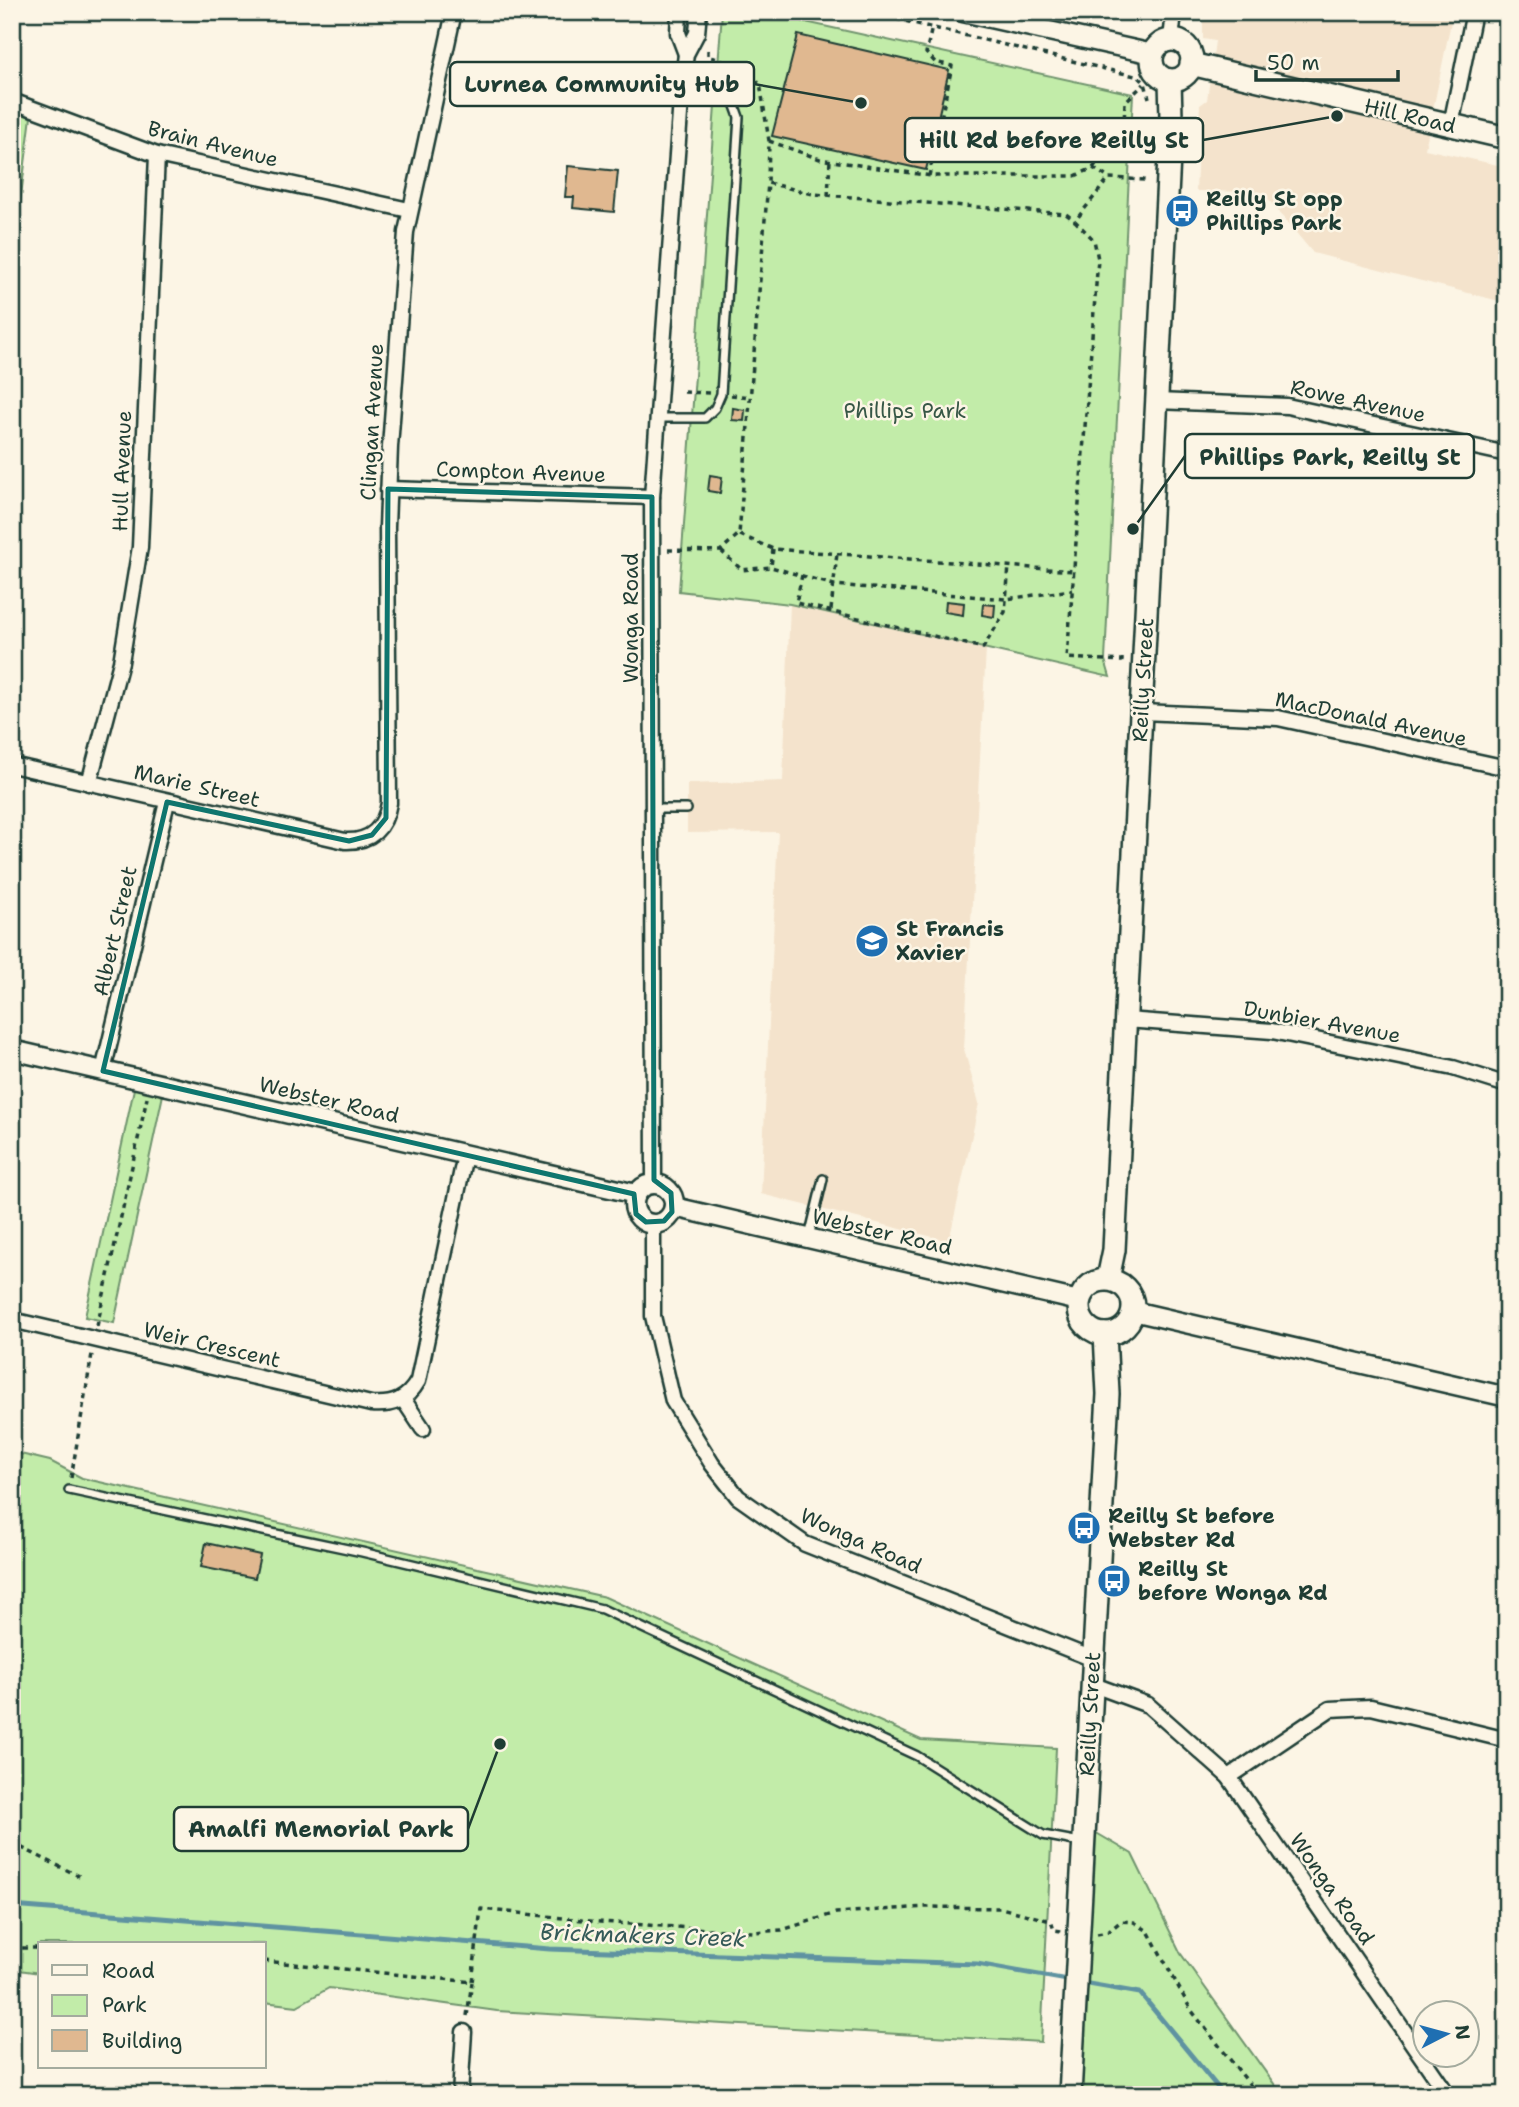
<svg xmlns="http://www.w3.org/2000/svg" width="1519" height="2107" viewBox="0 0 1519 2107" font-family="'Shantell Sans',sans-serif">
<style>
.built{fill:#f4e3cc}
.green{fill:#c2eca9;stroke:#70946e;stroke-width:2}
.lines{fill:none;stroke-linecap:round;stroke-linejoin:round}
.stream{stroke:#5f93a1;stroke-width:5}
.building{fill:#e0b890;stroke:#1f3d34;stroke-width:2}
.service-casing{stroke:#1f3d34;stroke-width:12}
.minor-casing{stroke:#1f3d34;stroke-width:19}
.tertiary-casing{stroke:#1f3d34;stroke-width:23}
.secondary-casing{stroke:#1f3d34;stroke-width:26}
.path{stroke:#1f3d34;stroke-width:3.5;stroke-dasharray:5 5;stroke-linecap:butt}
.service{stroke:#fcf5e5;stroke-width:7}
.minor{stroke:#fcf5e5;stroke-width:14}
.tertiary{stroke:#fcf5e5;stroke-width:18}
.secondary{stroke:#fcf5e5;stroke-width:21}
.marked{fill:none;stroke:#0f766e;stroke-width:5;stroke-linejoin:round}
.labels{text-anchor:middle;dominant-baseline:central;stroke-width:5;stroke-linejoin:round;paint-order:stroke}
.street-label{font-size:21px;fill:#1f3d34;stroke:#fcf5e5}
.poi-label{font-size:21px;font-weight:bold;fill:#1f3d34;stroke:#fcf5e5;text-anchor:start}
.park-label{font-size:21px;fill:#375746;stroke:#fcf5e5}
.water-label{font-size:23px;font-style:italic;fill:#345a58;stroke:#fcf5e5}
.leader{fill:none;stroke:#1f3d34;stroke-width:2.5}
.callout-dot{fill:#1f3d34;stroke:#fcf5e5;stroke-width:2.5}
.callout{fill:#fcf5e5;stroke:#1f3d34;stroke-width:2.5}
.callout-label{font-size:23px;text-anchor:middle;font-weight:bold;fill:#1f3d34}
</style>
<rect width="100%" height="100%" fill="#fcf5e5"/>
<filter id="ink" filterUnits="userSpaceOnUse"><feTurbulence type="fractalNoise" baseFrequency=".0143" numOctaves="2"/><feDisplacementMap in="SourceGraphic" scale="14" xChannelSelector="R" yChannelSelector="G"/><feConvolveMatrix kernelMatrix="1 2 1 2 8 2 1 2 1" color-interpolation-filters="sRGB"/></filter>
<g filter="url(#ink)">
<!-- built -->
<g class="built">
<path d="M1203,12h250l-28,137 82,18v136l-194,-50 -51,-61 -66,-1 4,-86 7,-5 8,-59 -12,-2z"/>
<path d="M790,604l196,45 -22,400 15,54 -30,138 -188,-47 17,-362 -91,1v-49l96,-3z"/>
</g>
<!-- green -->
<g class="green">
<path d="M722,12h38l373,82 -28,566 5,17 -320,-73 -111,-13z"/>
<path d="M12,109l19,8 -19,149z"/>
<path d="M135,1084l29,6 -50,233 -29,-6z"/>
<path d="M12,1452l38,9 32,17 523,119 316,143 135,8 -15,294 -544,-31 -168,-23 -32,18 -33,-4v-58h-224v29l-28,-4z"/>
<path d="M1093,1831l39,23 49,100 101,141h-142l-63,-6z"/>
</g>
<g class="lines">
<!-- stream -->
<g class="stream">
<path d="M12,1906l538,43 427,15 96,17"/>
<path d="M1083,1983l57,10 84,102"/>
</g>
</g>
<!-- building -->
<g class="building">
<path d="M798,35l151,35 -23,100 -154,-34z"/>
<path d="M568,166l50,5 -4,41 -41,-4 1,-11h-9z"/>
<path d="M733,408l12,2 -1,11 -12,-1z"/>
<path d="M710,475l12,2 -2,16 -12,-2z"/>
<path d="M946,601l18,2 -1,12 -18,-3z"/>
<path d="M983,604l12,1 -1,12 -12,-2z"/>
<path d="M206,1543l54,12 -5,23 -54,-11z"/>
</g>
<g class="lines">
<defs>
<g id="service">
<path d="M657,418h48l10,-10 6,-14 18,-277 -8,-22 -49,-9"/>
<path d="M654,809h33"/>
<path d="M809,1237l14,-58"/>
<path d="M69,1490l293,62 240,57 315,147 126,79 37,7"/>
</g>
<g id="minor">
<path d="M679,12l-1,21 8,21"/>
<path d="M1171,40l3,-28"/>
<path d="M12,101l145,54 252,55"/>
<path d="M1451,125l23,-113"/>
<path d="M1156,401l131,5 220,48"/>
<path d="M388,489l264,8"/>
<path d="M1142,712l136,6 229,50"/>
<path d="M12,765l333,76c26,1 40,-13 44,-38l-2,-276 3,-80 16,-215 48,-220"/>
<path d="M89,783l32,-121 19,-115 17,-392"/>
<path d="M1126,1020l146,11 181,37 54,17"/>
<path d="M103,1071l64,-269"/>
<path d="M654,1183l-2,-686 30,-411 4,-32 11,-21 2,-21"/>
<path d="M653,1224v92l20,85 39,63 26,33 67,47 288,115"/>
<path d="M12,1320l359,84c22,2 36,-4 47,-23l47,-226"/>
<path d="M403,1399l20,30"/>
<path d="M1091,1684l57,21 81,72 219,318"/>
<path d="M1229,1777l101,-68 41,-2 136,33"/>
<path d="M460,2095l4,-63"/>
</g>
<g id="tertiary">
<path d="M963,12l190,42"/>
<path d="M12,1050l624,144"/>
<circle cx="654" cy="1204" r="20"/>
<path d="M674,1207l405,94"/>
<path d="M1133,1311l374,86"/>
</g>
<g id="secondary">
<circle cx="1172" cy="60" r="20"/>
<path d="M1191,64l316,74"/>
<path d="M1108,1279l6,-29 57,-1133 -1,-37"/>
<circle cx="1106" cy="1307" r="27"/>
<path d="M1070,2095l38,-701 -3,-60"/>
</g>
</defs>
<!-- service casing -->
<use href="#service" class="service-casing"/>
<!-- minor casing -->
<use href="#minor" class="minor-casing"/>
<!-- tertiary casing -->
<use href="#tertiary" class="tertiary-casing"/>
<!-- secondary casing -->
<use href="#secondary" class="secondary-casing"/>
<!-- path -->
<g class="path">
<path d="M867,12l272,65 6,6 4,15"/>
<path d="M708,50v7c25,3 27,18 52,26l9,58 -1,42"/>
<path d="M769,141l51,18 111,17h144l18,-8 16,10"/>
<path d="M1093,168l31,-43 1,-23 19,-18"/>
<path d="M929,176l23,-110 -17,-4 -9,-9 6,-26"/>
<path d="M828,196l2,-36"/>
<path d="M684,392l25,1"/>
<path d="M731,395l19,2"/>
<path d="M740,535l33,14 301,22"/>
<path d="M773,549l-2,18 63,18 172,14 66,-9"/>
<path d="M668,550l52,1 19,-17 29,-351 45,11 253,20 9,7"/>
<path d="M721,551l21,19 29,-3"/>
<path d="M802,575l-6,28 187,45 22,-36 4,-46"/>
<path d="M831,610l6,-57"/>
<path d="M1122,658v3l-55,-3 31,-399 -4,-19 -19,-19 34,-43 37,2"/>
<path d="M97,1326l50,-228"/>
<path d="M71,1478l21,-124"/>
<path d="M12,1843l69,34"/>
<path d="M1097,1934l11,-2 13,-11 13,1 14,9 43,79 67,85"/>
<path d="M12,1948h28"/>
<path d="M264,1961l208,21 9,-73 119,13 153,10 29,-2 54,-17 90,-6 75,1 50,13 3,9 8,1"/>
<path d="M467,2016l5,-34"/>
</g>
<!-- service -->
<use href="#service" class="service"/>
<!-- minor -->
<use href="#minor" class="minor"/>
<!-- tertiary -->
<use href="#tertiary" class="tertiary"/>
<!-- secondary -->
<use href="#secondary" class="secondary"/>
</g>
</g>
<!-- marked area -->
<path class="marked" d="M388,489l264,8 2,683 17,13 1,19 -8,9 -18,1 -10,-8 -2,-20 -531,-123 64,-269 182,39 23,-6 14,-17z"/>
<!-- icons -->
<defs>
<symbol id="bus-disc" viewBox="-11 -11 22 22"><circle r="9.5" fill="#1f6fb2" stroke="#fcf5e5"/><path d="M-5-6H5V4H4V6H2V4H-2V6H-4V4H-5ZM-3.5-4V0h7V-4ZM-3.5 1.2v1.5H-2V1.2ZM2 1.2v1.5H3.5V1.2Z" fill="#fff"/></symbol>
<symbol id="school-disc" viewBox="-11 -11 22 22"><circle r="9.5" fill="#1f6fb2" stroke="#fcf5e5"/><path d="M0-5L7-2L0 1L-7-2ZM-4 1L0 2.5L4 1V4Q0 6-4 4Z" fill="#fff"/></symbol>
</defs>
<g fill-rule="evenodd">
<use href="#bus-disc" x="1163" y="192" width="38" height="38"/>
<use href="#school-disc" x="853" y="922" width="38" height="38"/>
<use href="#bus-disc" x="1065" y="1509" width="38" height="38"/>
<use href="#bus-disc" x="1095" y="1562" width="38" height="38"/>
</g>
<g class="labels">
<!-- street labels -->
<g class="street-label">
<text transform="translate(1410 116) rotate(13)">Hill Road</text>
<text transform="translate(213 144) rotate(14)">Brain Avenue</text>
<text transform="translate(1358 401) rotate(12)">Rowe Avenue</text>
<text transform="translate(372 422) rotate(-87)">Clingan Avenue</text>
<text transform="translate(122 471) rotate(-88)">Hull Avenue</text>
<text transform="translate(521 472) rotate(2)">Compton Avenue</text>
<text transform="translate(631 618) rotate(-90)">Wonga Road</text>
<text transform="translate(1143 680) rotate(-87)">Reilly Street</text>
<text transform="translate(1371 719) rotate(12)">MacDonald Avenue</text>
<text transform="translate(197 786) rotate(13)">Marie Street</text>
<text transform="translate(115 931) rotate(-77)">Albert Street</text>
<text transform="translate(1322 1022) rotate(10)">Dunbier Avenue</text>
<text transform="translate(329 1100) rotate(13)">Webster Road</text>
<text transform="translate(882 1232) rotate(13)">Webster Road</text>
<text transform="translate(212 1345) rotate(13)">Weir Crescent</text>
<text transform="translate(861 1541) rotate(24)">Wonga Road</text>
<text transform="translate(1090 1714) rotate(-87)">Reilly Street</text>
<text transform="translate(1332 1889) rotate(55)">Wonga Road</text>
</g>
<!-- poi labels -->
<g class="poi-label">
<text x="1206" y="199">Reilly St opp<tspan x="1206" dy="24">Phillips Park</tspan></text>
<text x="896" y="929">St Francis<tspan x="896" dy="24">Xavier</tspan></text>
<text x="1108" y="1516">Reilly St before<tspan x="1108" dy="24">Webster Rd</tspan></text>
<text x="1138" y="1569">Reilly St<tspan x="1138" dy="24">before Wonga Rd</tspan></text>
</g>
<!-- park labels -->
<g class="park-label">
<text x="905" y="411">Phillips Park</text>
</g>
<!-- water labels -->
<g class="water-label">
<text transform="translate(643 1935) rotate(2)">Brickmakers Creek</text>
</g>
</g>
<!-- callouts -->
<path class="leader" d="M861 103L754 84M1337 116L1203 140M1133 529L1185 456M500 1744L468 1829"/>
<g class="callout-dot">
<circle cx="861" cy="103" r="7"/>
<circle cx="1337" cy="116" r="7"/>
<circle cx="1133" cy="529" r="7"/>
<circle cx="500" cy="1744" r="7"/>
</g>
<g class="callout">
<rect x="450" y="62" width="304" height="44" rx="7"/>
<rect x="905" y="118" width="298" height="44" rx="7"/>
<rect x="1185" y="434" width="289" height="44" rx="7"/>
<rect x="174" y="1807" width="294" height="44" rx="7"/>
</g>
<g class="callout-label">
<text x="602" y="92">Lurnea Community Hub</text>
<text x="1054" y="148">Hill Rd before Reilly St</text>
<text x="1330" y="465">Phillips Park, Reilly St</text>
<text x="321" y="1837">Amalfi Memorial Park</text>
</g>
<!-- margin -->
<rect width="1519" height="2107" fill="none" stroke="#fcf5e5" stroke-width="42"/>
<rect x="21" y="21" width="1477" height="2065" fill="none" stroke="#1f3d34" stroke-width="2.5" filter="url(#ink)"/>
<!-- legend -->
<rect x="38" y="1942" width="228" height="126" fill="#fcf5e5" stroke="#a4ab9e" stroke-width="2"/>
<rect x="52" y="1965" width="35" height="10" fill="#fcf5e5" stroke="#a4ab9e" stroke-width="2"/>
<text x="102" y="1978" font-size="21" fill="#1f3d34">Road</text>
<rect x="52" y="1995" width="35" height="21" fill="#c2eca9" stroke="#a4ab9e" stroke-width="2"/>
<text x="102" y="2012" font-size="21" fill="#1f3d34">Park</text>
<rect x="52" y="2030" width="35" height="21" fill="#e0b890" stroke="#a4ab9e" stroke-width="2"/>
<text x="102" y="2048" font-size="21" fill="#1f3d34">Building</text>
<!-- north arrow -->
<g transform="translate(1446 2034) rotate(84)"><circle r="33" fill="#fcf5e5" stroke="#a4ab9e" stroke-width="2"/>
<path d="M0-5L12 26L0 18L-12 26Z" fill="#1f6fb2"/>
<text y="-10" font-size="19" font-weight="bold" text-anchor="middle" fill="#1f3d34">N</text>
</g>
<!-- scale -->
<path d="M1256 70v10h142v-10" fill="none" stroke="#1f3d34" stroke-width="3.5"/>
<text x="1267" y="70" font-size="21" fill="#1f3d34" stroke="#fcf5e5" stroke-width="5" paint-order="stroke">50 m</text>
</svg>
